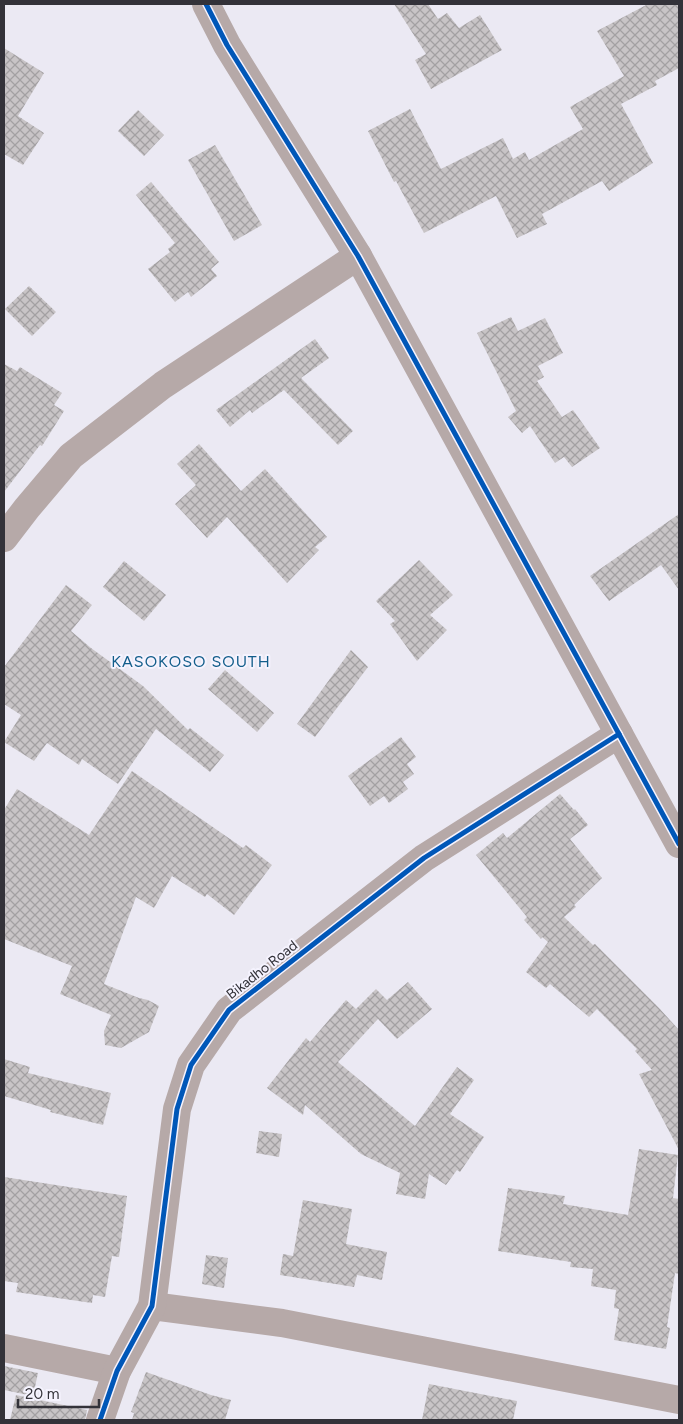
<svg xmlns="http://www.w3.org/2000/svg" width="683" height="1424" viewBox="0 0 683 1424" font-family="Figtree,sans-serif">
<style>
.building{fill:url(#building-cross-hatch)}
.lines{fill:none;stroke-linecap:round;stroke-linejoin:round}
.minor{stroke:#b6a9a8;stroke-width:28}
.cycleway-casing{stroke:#f5f3fe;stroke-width:8}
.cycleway{stroke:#0057b8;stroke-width:5}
.labels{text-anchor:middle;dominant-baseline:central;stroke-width:4;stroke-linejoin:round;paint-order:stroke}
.street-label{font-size:14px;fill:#333239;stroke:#f5f3fe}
.quarter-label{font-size:16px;letter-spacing:1px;fill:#125d8a;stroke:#f5f3fe}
</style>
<defs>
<pattern id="building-cross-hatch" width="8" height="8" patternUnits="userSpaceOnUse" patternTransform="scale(1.25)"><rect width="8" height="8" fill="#c8c4c6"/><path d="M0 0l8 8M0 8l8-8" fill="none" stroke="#a3a0a2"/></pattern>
</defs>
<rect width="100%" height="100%" fill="#ebe9f3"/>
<!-- building -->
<g class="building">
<path d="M394,4h34l10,15 9,-6 12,15 21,-13 22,35 -71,39 -16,-29 11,-6z"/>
<path d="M648,4h31v64l-24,13 2,4 -36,19 32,59 -44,28 -7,-10 -60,33 5,10 -30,14 -21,-42 -72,37 -28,-52 -2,1 -26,-51 42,-22 31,60 62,-31 10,21 12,-7 4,8 54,-31 -13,-22 54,-31 -27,-45z"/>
<path d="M4,48l40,25 -26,43 26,17 -21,32 -19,-11z"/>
<path d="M138,110l26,25 -20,21 -26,-25z"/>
<path d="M215,145l47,80 -28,16 -46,-81z"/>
<path d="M151,182l68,80 -8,7 6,7 -26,21 -3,-5 -13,10 -27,-33 22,-17 -2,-3 7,-6 -39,-48z"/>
<path d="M29,286l27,26 -24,24 -27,-27z"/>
<path d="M511,317l7,14 27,-13 18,35 -25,13 6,11 -7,4 25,36 11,-7 27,38 -28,19 -8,-10 -9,6 -25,-37 -8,7 -14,-16 8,-6 -39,-78z"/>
<path d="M315,339l14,19 -28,20 52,53 -15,14 -54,-55 -32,23 -2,-3 -20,17 -14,-17z"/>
<path d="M4,364l13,7 3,-4 42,26 -8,12 10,6 -22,35 -2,-1 -36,47z"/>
<path d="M199,444l42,47 24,-22 62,68 -12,10 4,3 -32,33 -60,-66 -20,21 -32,-34 21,-19 -19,-21z"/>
<path d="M679,514v76l-18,-25 -52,36 -19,-25z"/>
<path d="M419,560l34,35 -23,20 17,15 -30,31 -27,-37 5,-3 -19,-20z"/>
<path d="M124,561l42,34 -22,26 -41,-34z"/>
<path d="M66,585l26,20 -21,26 20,17 52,38 45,44 2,-2 34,27 -14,17 -54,-43 -38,55 -36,-25 -3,6 -32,-22 -13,18 -30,-19 17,-27 -17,-11v-37z"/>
<path d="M351,650l17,17 -53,70 -18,-13z"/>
<path d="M225,670l49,43 -17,19 -49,-43z"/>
<path d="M401,737l15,20 -9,7 7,10 -11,8 5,7 -19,14 -5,-7 -14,10 -22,-30z"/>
<path d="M132,771l111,77 3,-3 26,20 -38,50 -27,-21 -2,3 -33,-21 -18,32 -18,-11 -32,87 35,14 9,2 11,6 -10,26 -28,16 -16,-3 -1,-14 7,-16 -51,-21 12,-28 -68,-27v-129l13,-21 72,46z"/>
<path d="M560,794l14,16 1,-1 13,16 -18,14 32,39 -28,27 2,2 -12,10 29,28 2,-1 64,64 20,22v120l-40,-76 13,-4 -17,-19 2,-2 -40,-40 -8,8 -39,-33 -4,4 -20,-16 22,-30 -6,-5 -1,2 -17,-19 3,-3 -51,-62 27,-22 4,5z"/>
<path d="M408,982l24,27 -35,30 -19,-20 -40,43 77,64 42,-59 17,13 -24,34 34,23 -24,35 -3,-2 -11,15 -17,-11 -4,25 -29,-5 4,-21 -39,-19 -56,-49 -2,10 -36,-27 39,-50 4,4 36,-42 10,9 20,-20 11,11z"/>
<path d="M4,1059l26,8 -2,6 83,20 -8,32 -53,-13 1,-2 -47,-14z"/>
<path d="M259,1131l23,3 -3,23 -23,-4z"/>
<path d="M639,1149l39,6 -5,43 6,1v75l-4,-1 -8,54 3,1 -4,21 -52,-9 5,-31 -5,-1 2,-18 -25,-4 2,-17 -23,-2 1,-5 -73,-11 10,-63 57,8 -2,8 65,11z"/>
<path d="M4,1177l123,19 -8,61 -7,-1 -7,41 -12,-2 -1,8 -76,-11 2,-9 -14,-2z"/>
<path d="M303,1200l49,9 -6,35 41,8 -5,28 -25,-5 -3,12 -74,-12 3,-21 10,2z"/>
<path d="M206,1255l22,3 -4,30 -22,-4z"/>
<path d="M4,1366l34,7 -5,23 -29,-6z"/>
<path d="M146,1372l65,23 20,5 -6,20h-93l2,-7 -3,-1z"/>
<path d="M429,1384l88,17 -4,19h-91z"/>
<path d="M16,1395l71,15 -2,10h-75z"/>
</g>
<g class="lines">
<!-- minor -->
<g class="minor">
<path d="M206,4l21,41 131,211 321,588"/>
<path d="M4,538l23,-30 44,-52 92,-71 195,-129"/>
<path d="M152,1306l130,17 397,77"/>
<path d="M4,1348l113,23"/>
<path d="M100,1420l17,-49 35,-65 25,-197 14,-44 38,-55 195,-152 195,-124"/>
</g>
<defs>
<g id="cycleway">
<path d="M206,4l21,41 131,211 321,588"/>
<path d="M100,1420l17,-49 35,-65 25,-197 14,-44 38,-55 195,-152 195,-124"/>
</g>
</defs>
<!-- cycleway casing -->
<use href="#cycleway" class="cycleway-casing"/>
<!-- cycleway -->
<use href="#cycleway" class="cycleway"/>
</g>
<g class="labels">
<!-- street labels -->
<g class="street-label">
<text transform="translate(262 970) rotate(-38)">Bikadho Road</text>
</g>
<!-- quarter labels -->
<g class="quarter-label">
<text x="191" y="661">KASOKOSO SOUTH</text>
</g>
</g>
<!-- border -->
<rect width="683" height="1424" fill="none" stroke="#333239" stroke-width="10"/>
<!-- scale -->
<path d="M18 1399v8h81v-8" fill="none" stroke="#333239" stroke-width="2.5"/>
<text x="25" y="1399" font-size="15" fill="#333239" stroke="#f5f3fe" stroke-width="4" paint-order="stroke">20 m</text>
</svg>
